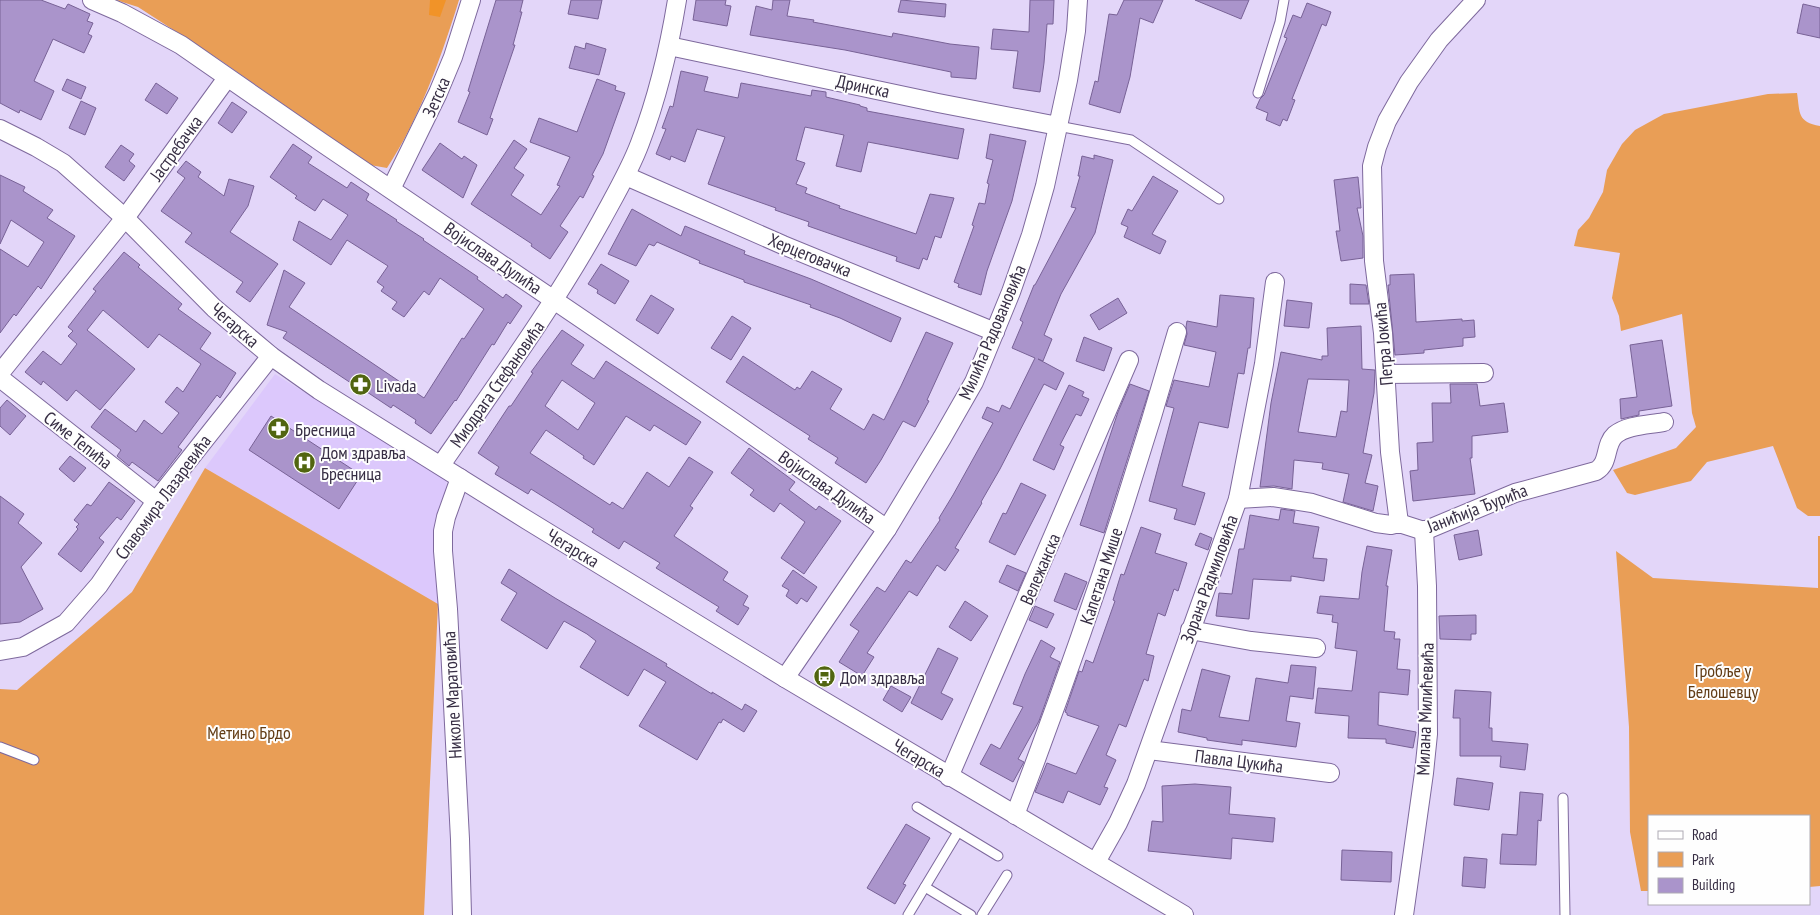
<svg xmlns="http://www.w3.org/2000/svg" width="1820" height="915" viewBox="0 0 1820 915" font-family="'PT Sans Narrow',sans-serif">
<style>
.built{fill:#dcc8fc}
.green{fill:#e99e56}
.forest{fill:#f19328}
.building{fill:#aa94cb;stroke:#786296;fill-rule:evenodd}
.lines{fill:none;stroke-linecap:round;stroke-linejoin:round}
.lane-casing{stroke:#7e699d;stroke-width:11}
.street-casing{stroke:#7e699d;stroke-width:20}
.lane{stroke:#fff;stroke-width:9}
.street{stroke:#fff;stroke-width:18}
.labels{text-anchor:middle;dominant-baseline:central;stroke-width:4;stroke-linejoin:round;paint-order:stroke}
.street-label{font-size:18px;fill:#362d43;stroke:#fefefe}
.poi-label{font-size:18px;fill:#362d43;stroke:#fefefe;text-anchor:start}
.park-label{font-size:18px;fill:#623c15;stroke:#fefefe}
</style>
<rect width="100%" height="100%" fill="#e3d6f9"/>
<!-- built -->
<path class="built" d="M275,374l171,106 1,8 -12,33 -2,26 5,57 -233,-136z"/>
<!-- green -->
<g class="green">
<path d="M116,0h343c-17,55 -40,120 -72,168l-17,-3 -150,-105 -82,-53z"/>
<path d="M1797,93c3,20 0,29 23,33v390h-12l-11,-8 -24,-62 -66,16 -16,19 -56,14 -8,-2 -14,-23 63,-22 20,-21 -4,-14 -10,-99 -61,17 -2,-15 -7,-18 8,-45 -46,-7 4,-16 11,-12 14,-26 4,-22 15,-26 13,-14 29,-16 104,-20z"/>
<path d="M205,468l233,136 -14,311h-424v-226l17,1 115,-98z"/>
<path d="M1818,536h2v350l-11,1v-71h-160v75h-8l-11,-59 -1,-105 -13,-176 37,27 165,10z"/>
</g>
<!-- forest -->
<path class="forest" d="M430,0h16l-6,17 -11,-2z"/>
<!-- building -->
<g class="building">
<path d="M0,0h41l24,9 3,-5 22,10 -3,7 6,2 -5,11 4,2 -8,17 -31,-14 -19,42 20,10 -13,29 -21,-10 -1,3 -19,-10z"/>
<path d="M496,0h27l-3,12h2l-9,33h2l-25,73 3,1 -6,16 -29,-13 12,-30 -2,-1z"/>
<path d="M571,0h31l-4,19 -30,-5z"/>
<path d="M696,0h30l-1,5 6,1 -4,20 -34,-6z"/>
<path d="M773,0h17l-3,16 27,4 -1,2 79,15 1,-4 57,11 29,3 -3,32 -25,-2v-5l-106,-22 -95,-15 6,-29 16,4z"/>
<path d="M901,0l45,4 -1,13 -47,-5z"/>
<path d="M1030,0h24l-1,24h-6l-3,39 -4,29 -27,-4 5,-37 -27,-2 2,-20 36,3z"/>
<path d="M1124,0h39l-10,23 -13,-5 -10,59 -10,36 -31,-9 6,-23 3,1 11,-68 8,1z"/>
<path d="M1195,0h54l-8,19z"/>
<path d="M1307,3l24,9 -5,14 -4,-2 -30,75 3,1 -8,21 -4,-2 -3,7 -14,-6 2,-7 -12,-5 4,-9 4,-4 23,-57 -3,-1 9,-22 8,3z"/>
<path d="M1803,4l17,4v30l-23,-5z"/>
<path d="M586,43l20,6 -7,26 -30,-7 6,-22 10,3z"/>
<path d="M681,71l27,6 -4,14 34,7 3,-15 70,13 1,-6 14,2v5l34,8v1l7,2v3l97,18 -6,30 -90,-17 -7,30 -25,-6 8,-31 -39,-8 -9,33 9,3 -9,21 11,4 -2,5 35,13 -1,2 77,26 14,-40 24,4 -13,40 -6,-2 -8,24 -4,-2 -4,11 -23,-8 1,-4 -89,-31 1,-4 -34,-12 1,-2 -68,-24 17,-47 -28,-8 -12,33 -14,-6 -1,4 -14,-6 10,-25 -4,-1 8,-22 3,1z"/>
<path d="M67,79l19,8 -5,12 -19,-9z"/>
<path d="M597,79l19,7 -1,4 10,3 -22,61 -11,21 2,1 -11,22 -3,-2 -20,30 8,6 -18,27 -19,-13 1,-2 -61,-40 43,-64 13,9 -13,19 10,7 -13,20 30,20 19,-29 -3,-1 13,-28 -40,-15 9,-24 38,14z"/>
<path d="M156,83l22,15 -11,16 -22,-14z"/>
<path d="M81,101l15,7 -11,27 -16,-7z"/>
<path d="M232,102l15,10 -15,21 -14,-10z"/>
<path d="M990,134l36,7 -14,60 -25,70 -6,24 -23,-8 1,-3 -5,-2 20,-56 -2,-1 7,-22 6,1 4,-20 -2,-1 6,-23 -7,-2z"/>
<path d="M440,143l22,16 2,-3 13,9 -14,33 -41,-28z"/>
<path d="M293,144l19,13 -4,6 39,25 4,-6 18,12 -3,6 31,20 -1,1 28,18 -1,1 55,37 -1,2 26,19 3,-4 16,12 -12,18 -2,-2 -14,23 -2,-1 -36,57 -1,-1 -24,34 -16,-11 1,-3 -23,-15 -2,3 -27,-18 -1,1 -80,-53 4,-6 -20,-7 17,-55 21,13 -16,24 135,91 38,-60 2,1 20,-30 -44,-31 -11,17 -5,-4 -20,26 -12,-8 5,-7 -16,-11 3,-4 -7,-5 11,-16 -41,-26 -16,25 -38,-25 6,-19 32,19 17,-25 -25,-16 -8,12 -20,-13 2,-2 -27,-19z"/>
<path d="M121,145l13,9 -5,7 6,5 -11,15 -19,-14z"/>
<path d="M1094,155l19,5 -18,73 -34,61 -17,41 8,4 -9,22 -5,-2 26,14 -8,17 -12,-6 -44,85 -19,33 1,1 -27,45 4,2 -14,21 -8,-6 -20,31 -8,-5 -42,62 7,4 -12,19 -23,-14 20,-31 -9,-6 27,-38 8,5 21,-32 5,3 29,-43 -1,-2 14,-23 40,-72 -11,-5 5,-11 12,5 3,-7 8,4 25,-51 -23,-10 11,-26 -3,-2 14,-35h1l41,-77 -5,-1 9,-31h-2l4,-20 12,3z"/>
<path d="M186,161l15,11 -3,5 26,19 5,-17 25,7 -6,20 -18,26 48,32 -28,38 -14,-10 7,-10 -58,-40 7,-9 -31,-22 24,-33 -8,-6z"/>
<path d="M0,175l25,12 -2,4 30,19 -6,8 28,18 -34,53 -3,-3 -22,30 -2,-2 -14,19v-84l28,18 16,-25 -33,-22 -11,24z"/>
<path d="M1153,176l25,15 -26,43 14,7 -6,13 -36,-17 4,-10 -7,-3 7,-15 4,2z"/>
<path d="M1358,177l3,31h-4l6,28v22l-22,3 -5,-30h4l-6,-51z"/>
<path d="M632,209l49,27 4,-10 60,25 -1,3 67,25 90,39 -10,24 -51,-24 -30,-11 1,-2 -67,-23v-2l-45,-17 1,-2 -43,-19 -3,4 -5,-2 -13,22 -28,-12z"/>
<path d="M124,252l16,13 -2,2 44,37 -4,5 33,24 -11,16 36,24 -16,25 -3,-3 -39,52 4,3 -24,31 -26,-19 -3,4 -12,-10 4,-6 -30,-23 14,-18 31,23 8,-12 18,14 17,-21 -14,-11 12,-15 6,5 18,-28 -42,-30 -11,14 -45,-38 -16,20 48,39 -35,41 -24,-20 -9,11 -24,-20 -2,4 -16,-13 18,-21 18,14 16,-21 -9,-8 5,-5 -5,-4 28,-36 -3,-2z"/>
<path d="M601,264l28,17 -14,23 -18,-11 1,-3 -10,-6z"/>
<path d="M1414,274l2,48 46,-3v2l12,-1 1,17 -12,1v8l-39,4v3l-29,2 -7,-70h2v-10z"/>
<path d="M1350,284l16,1 3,19h-19z"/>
<path d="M651,295l23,14 -16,25 -22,-14z"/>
<path d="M1220,295l34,3 -4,50h-2l-4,26 -6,-1 -10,55 -29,-6 -17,64 23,7 -10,32 -21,-6 3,-10 -28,-8 25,-93 -8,-2 8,-26 35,7 7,-35 -32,-7 3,-11 -1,-7 1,-6 30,6z"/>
<path d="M1118,298l9,15 -28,17 -9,-15z"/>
<path d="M1287,300l25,3 -3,25 -25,-2z"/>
<path d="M732,316l19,12 -20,32 -20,-12z"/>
<path d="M1361,326l1,43 13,1 -1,23 -11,60 9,2 -7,28 13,3 -5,25 -30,-9 6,-28 -27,-5 1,-6 -29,-3 -2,29 -18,-3 -14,1 11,-84 10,-51 41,8v-4h6l-1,-28zM1308,379l41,1 -2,32 -6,-1 -5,26 -38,-5z"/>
<path d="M562,330l22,15 -13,19 23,15 12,-18 95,61 -15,23 -32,-20 -4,6 -24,-15 -32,49 -11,-7 1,-2 -38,-26 -16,23 80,52 2,-3 11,7 24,-37 22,15 20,-30 24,15 -23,34 3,2 -19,28 54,36 -5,8 25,16 -5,9 6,3 -11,17 -22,-14 3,-4 -63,-39 4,-5 -36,-22 -5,8 -27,-17 2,-3 -39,-25 -24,-15 -3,5 -33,-20 4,-7 -21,-14 31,-47h2l22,-33 -2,-1zM562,380l33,23 -17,27 -33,-24z"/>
<path d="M926,332l27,11 -26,57 2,1 -14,26 -12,-6 -22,39 -15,23 -31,-20 3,-5 -30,-19 2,-3 -84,-54 17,-26 52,34 2,-3 3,2 12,-18 30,18 -12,20 34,21 9,-16 11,6 17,-34z"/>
<path d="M1084,337l28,11 -8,23 -28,-10z"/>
<path d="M1662,340l10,66 -33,5v4l-18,4 -1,-20 17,-2 -7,-52z"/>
<path d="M1130,384l19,7 -45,142 -24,-8 38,-113z"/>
<path d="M1450,384h27l3,22 24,-3 4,29 -36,4v22h-2l5,36 -62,7 -3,-30 8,-1 -1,-27 16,-1 -1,-39h19z"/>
<path d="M1069,385l15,7 -2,4 7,3 -8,17 -5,-2 -16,31 4,2 -10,23 -21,-10z"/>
<path d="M7,400l19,16 -16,19 -10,-9v-18z"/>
<path d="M271,416l90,59 -22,34 -90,-59z"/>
<path d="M749,448l46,34 -6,8 27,20 3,-4 22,15 -37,53 -23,-16 24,-36 -25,-19 -6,9 -24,-17 4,-5 -23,-17z"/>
<path d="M70,456l16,12 -12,14 -15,-13z"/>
<path d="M109,482l26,19 -14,19 -4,-3 -18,21 5,4 -23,30 -23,-18 20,-25 -2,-2 3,-3 -5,-4 13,-16 4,2z"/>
<path d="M1021,483l25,12 -31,60 -26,-13 14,-29 3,1z"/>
<path d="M0,496l24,18 -6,9 24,20 -21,24 22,42 -23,13 -20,2z"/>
<path d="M1281,509l14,2 -2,12 26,4 -6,31 14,1 -3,22 -33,-5v5l-38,-2 -4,40 -33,-3 3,-23 13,1 7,-45h5l6,-34 29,5z"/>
<path d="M1141,527l20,7 -6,19 32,10 -9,28 -4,-2 -9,27 -7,-3 -12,41 8,2 -6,25 -4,-2 -18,48 -7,-3 -13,31 10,5 -12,27 4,1 -8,17 -32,-14 -5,12 -28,-11 12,-29 29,11 23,-48 -32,-11v-2l-2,-1 14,-41 3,1 4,-12 7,3 22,-62 -2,-1 8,-26 3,1z"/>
<path d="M1478,530l4,25 -23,5 -5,-25z"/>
<path d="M1200,533l12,5 -4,12 -13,-5z"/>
<path d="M1367,546l25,4 -6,36h2l-4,45 11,1 -1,7h6l-3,30 13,1 -2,25 -29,-3 -1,33 38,7 -3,16 -27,-5v-4l-38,-1 1,-22 -34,-3 3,-25 34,3 5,-40 -22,-3 3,-25 -6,-1 1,-7 -16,-2 3,-17 39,3 3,-27z"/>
<path d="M1007,565l19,8 -8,18 -19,-9z"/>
<path d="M509,569l46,29 112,66 -1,2 46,28v-2l30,18 3,-6 12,7 -13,21 -21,-13 -2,4 -2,-1 -22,38 -58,-34 27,-44 -22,-13 -16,27 -48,-29 16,-26 -9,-7 -23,-13 -17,28 -46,-29 16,-27 -16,-10z"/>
<path d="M793,570l24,17 -10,15 -6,-4 -4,6 -11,-8 3,-6 -7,-4z"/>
<path d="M1065,573l22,9 -11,28 -22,-9z"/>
<path d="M965,601l23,15 -17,25 -22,-14z"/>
<path d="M1035,606l19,8 -7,14 -18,-8z"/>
<path d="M1476,615v19h-5v6l-31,-1 -1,-23z"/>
<path d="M1041,640l14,8 -5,9 10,5 -21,59 -21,38 6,3 -11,20 -33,-18 11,-20 9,5 23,-42 -10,-3 12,-30z"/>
<path d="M938,648l20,10 -17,35 12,6 -11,21 -31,-17z"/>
<path d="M1291,665l25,2 -3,32 -23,-3 -4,25 14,2 -4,24 -54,-7v5l-35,-5v-2l-29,-6 4,-23 9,2 11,-42 28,7 -11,41 30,4 7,-43 32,5z"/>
<path d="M891,686l20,11 -9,15 -19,-12z"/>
<path d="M1455,690l36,2 -2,36h3v13l36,3 -3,26 -25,-3 1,-11h-41v-38h-7z"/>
<path d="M1457,778l36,5 -4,27 -35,-5z"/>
<path d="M1195,784l36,3 -2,27 46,4 -2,24 -41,-4 -1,21 -83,-8 4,-30 11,1 -1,-36z"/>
<path d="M1520,792l23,2 -2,27 -3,-1 -2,45 -36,-1 2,-30 15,1z"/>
<path d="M906,824l24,14 -27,46 3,1 -11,19 -28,-16z"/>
<path d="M1342,850l50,2 -1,30 -50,-2z"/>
<path d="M1464,857l23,2 -2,29 -23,-2z"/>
</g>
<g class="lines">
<defs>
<g id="lane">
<path d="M1258,93l22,-71 4,-22"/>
<path d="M1058,126l73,14 88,59"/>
<path d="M0,747l34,13"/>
<path d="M1563,798l2,117"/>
<path d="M917,807l81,49"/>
<path d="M925,887l46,28"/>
<path d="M908,915l50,-83"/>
<path d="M982,915l25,-40"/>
</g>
<g id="street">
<path d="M92,0l30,13 59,32 140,97 414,281 152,106"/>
<path d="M669,46l269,57 120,23"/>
<path d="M0,129l36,18 27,16 62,55 89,90 57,48 48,34 208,130 258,158 399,237"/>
<path d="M626,176l157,69 212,87"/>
<path d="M391,189l47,-96 15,-36 18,-57"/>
<path d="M0,373l125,-155 102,-140"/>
<path d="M1386,374l98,-1"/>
<path d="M0,378l156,123"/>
<path d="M441,465c55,-80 113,-159 160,-244 14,-26 29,-51 39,-78 18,-47 29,-94 37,-143"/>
<path d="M460,478l-14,39 -3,14v20l5,58 12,230 2,76"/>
<path d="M1238,499l35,-2 39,6 64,20 15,2 8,-2 25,8 91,-38 81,-22c14,-8 8,-26 19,-36 12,-10 34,-10 49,-13"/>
<path d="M1399,523l-9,-71 -7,-119 -9,-72 -2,-95 5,-19 10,-26 22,-39 30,-42 37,-40"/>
<path d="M1190,630l61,11 65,7"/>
<path d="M0,651l23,-4 43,-24 33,-38 57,-84 115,-145"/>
<path d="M785,678l102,-149 55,-91 32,-56 10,-24 27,-66 20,-57 14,-49 23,-106 8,-49 2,-31"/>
<path d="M1149,750l181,23"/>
<path d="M949,777l180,-417"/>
<path d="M1015,815c61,-159 115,-319 162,-483"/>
<path d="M1096,862l22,-39 18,-39 102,-285 26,-135 11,-82"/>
<path d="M1404,915l20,-142 4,-39 -1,-148 -3,-55"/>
</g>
</defs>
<!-- lane casing -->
<use href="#lane" class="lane-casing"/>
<!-- street casing -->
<use href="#street" class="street-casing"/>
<!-- lane -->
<use href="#lane" class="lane"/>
<!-- street -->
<use href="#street" class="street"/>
</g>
<!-- icons -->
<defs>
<symbol id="pharmacy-disc" viewBox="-11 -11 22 22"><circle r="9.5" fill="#516510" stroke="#fefefe"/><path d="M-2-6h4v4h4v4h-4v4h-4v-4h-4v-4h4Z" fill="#fff"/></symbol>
<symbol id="hospital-disc" viewBox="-11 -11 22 22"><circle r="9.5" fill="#516510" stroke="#fefefe"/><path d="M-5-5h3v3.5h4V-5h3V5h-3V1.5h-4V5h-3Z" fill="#fff"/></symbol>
<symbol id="bus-disc" viewBox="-11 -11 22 22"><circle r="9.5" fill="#516510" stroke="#fefefe"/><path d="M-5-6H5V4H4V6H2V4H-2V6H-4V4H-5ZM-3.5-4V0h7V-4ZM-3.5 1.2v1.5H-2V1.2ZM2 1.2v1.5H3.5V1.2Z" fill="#fff"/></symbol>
</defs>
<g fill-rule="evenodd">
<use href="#pharmacy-disc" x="348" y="372" width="25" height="25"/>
<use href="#pharmacy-disc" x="266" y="416" width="25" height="25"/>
<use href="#hospital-disc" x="292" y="450" width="25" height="25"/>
<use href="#bus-disc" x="812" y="664" width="25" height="25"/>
</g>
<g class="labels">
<!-- street labels -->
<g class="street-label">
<text transform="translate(863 86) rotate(12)">Дринска</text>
<text transform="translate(436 97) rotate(-66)">Зетска</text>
<text transform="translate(176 148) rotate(-54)">Јастребачка</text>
<text transform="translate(810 255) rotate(22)">Херцеговачка</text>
<text transform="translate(493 258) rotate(34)">Војислава Дулића</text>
<text transform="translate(235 325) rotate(41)">Чегарска</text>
<text transform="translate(992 332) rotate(-67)">Милића Радовановића</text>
<text transform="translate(1383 344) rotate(-95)">Петра Јокића</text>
<text transform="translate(497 384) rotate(-55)">Миодрага Стефановића</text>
<text transform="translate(78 440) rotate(38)">Симе Тепића</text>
<text transform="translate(827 487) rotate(35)">Војислава Дулића</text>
<text transform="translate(163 497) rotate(-54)">Славомира Лазаревића</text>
<text transform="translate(1477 508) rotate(-21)">Јанићија Ђурића</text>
<text transform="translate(573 548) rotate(31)">Чегарска</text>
<text transform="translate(1040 569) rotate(-67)">Вележанска</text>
<text transform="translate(1101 576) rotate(-72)">Капетана Мише</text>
<text transform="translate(1209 579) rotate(-70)">Зорана Радмиловића</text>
<text transform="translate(452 695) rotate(-93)">Николе Маратовића</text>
<text transform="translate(1425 709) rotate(-88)">Милана Милићевића</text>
<text transform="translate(919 758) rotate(31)">Чегарска</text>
<text transform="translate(1239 761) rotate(7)">Павла Цукића</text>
</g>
<!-- poi labels -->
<g class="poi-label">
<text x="376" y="385">Livada</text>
<text x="295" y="429">Бресница</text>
<text x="321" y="452">Дом здравља<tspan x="321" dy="21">Бресница</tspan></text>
<text x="840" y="677">Дом здравља</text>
</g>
<!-- park labels -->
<g class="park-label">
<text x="1723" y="670">Гробље у<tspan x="1723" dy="21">Белошевцу</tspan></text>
<text x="249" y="732">Метино Брдо</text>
</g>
</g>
<!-- legend -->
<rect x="1648" y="815" width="162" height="90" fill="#fefefe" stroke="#aeaab3"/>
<rect x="1658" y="831" width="25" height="8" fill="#ffffff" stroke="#aeaab3"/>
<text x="1692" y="840" font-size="15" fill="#362d43">Road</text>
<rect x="1658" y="852" width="25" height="15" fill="#e99e56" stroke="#aeaab3"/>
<text x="1692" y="865" font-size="15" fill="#362d43">Park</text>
<rect x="1658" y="878" width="25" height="15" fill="#aa94cb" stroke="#aeaab3"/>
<text x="1692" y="890" font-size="15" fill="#362d43">Building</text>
</svg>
